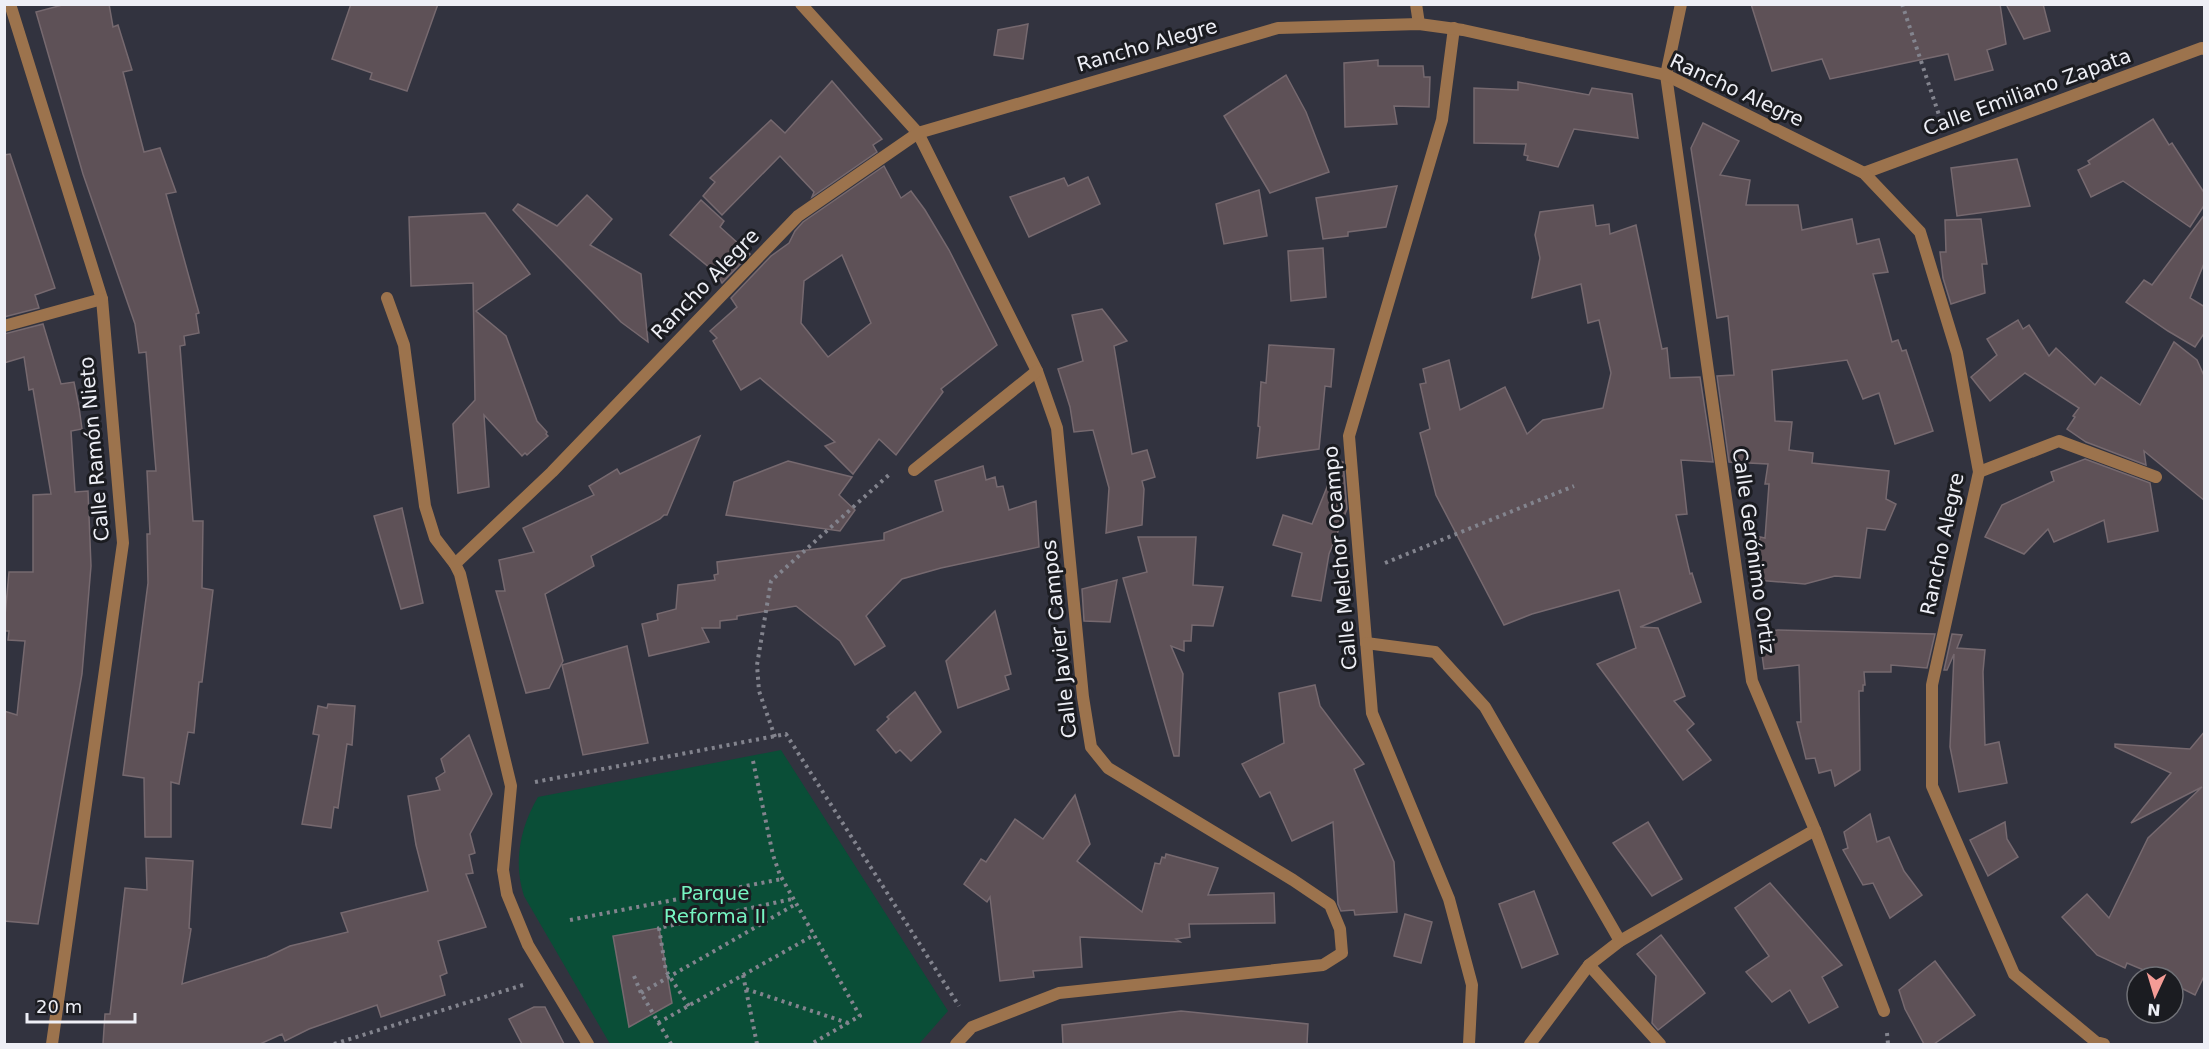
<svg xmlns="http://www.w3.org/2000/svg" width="2209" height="1049" viewBox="0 0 2209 1049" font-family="'DejaVu Sans',sans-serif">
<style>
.green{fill:#0a4e37}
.building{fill:#5e5157;stroke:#76696f;stroke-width:1.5;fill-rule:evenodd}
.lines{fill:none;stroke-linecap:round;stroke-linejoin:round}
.path{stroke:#83848e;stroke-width:4;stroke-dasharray:3 4.5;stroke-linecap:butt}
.service{stroke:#9c734d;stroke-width:12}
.minor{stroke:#9c734d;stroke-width:12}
.labels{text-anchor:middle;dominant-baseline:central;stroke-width:6;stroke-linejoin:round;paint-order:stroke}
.street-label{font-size:20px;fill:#eeeff6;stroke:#1b1c21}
.park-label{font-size:20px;fill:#76f5c2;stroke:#1b1c21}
</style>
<rect width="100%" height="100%" fill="#32333f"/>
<!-- green -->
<path class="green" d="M781,750l167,261 -29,33h-309l-86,-148c-11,-33 -4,-69 14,-99z"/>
<!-- building -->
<g class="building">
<path d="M66,4h43l4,23 5,-2 14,45 -9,2 21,80 16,-4 16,44 -10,2 33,119 -3,1 3,19 -15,3 1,9 -5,1 13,175h10l-1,67 11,2 -11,92h-3l-5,51 -6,-1 -9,52 -8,-2v55h-26l-1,-59 -21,-3 25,-192 -1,-49h3l-3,-63h9l-10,-119 -7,1 -4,-29 -52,-150 -47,-162z"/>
<path d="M351,4h87l-31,87 -37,-12 2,-6 -40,-14z"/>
<path d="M1751,4h249l6,40 -19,6 6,20 -38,10 -7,-26 -118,25 -8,-20 -50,12z"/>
<path d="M2006,4h37l7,27 -26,8z"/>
<path d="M1028,24l-5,35 -29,-4 4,-25z"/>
<path d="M1378,60v6h45l1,11h6l-1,30 -35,-1 3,18 -52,3 -1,-64z"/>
<path d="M1286,75l20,37 23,60 -59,21 -46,-77z"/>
<path d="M832,81l50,58 -9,6 4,7 -65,45 2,-5 -34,-36 -58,59 -19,-19 12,-14 -5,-4 61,-58 14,13z"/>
<path d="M1518,82l71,13 3,-7 40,6 6,44 -64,-9 -16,38 -31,-7 1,-4 -4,-1 2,-11 -52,-1v-55l44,2z"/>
<path d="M2153,119l16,26 3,-2 33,51v10l-15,23 -67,-46 -32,16 -13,-27 12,-6 -2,-3z"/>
<path d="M1703,123l36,18 -19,34 30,5 -4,25h52l4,25 50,-11 5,25 22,-5 9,33 -15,2 19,68 6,-2 4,11 4,-1 27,81 -38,13 -16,-51 -16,6 -16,-39 -75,10 3,51 17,1 -3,28 24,3 -1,10 77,8 -3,28 10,5 -11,26 -18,-2 -7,50 -25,-2 -30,8 -49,-4 4,-43 5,1 4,-54h-4l3,-20 -39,-2 -12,-86 17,-1 -6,-59 -11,2 -26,-170z"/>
<path d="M10,154l45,134 -20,7 4,13 -35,9v-162z"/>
<path d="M2017,159l13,47 -73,10 -6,-48z"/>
<path d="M884,166l17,32 10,-7 14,19 24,40 48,95 -56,44 2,3 -47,63 -17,-16 -26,35 -28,-28 10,-4 -75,-64 -19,12 -28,-49 4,-3 -7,-7 27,-24 -6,-9 40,-42 18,-13 6,-12 8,-9zM842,255l29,68 -43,34 -27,-34 3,-42z"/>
<path d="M1088,177l12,27 -71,33 -19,-40 54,-19 4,8z"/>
<path d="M1397,186l-11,41 -38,5v4l-25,3 -7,-41z"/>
<path d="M1259,190l8,46 -43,8 -8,-40z"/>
<path d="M587,195l25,24 -22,26 51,29 7,68 -27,-20 -108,-112 5,-6 39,22z"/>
<path d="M701,200l23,21 -4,6 30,27 -28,29 -6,-10 -46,-38z"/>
<path d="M1593,205l3,21 13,-2 1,10 26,-9 26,124 5,-1 3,30 30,-1 13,85 -32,-2 6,54 -11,1 14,59 2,-1 9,29 -61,25 18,1 27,68 -11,5 20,23 -7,6 24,30 -28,20 -86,-116 39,-16 -17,-58 -87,24 -28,11 -68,-130 -16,-62 10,-4 -10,-45 6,-1 -3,-14 26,-9 11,50 45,-23 22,47 16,-14 60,-12 8,-35 -12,-53 -11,3 -7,-39 -49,14 8,-40 -5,-23 5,-23z"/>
<path d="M485,213l45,61 -54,37 30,25 31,85 10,11 -1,2 2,2 -21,19 -2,-2 -3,3 -38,-41 5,72 -31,6 -5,-69 22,-24 -2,-117 -62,3 -2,-69z"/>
<path d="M2205,214v47l-15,37 15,9v25l-10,15 -27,-16 -42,-29 18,-22 8,5z"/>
<path d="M1981,219l6,45h-5l3,29 -34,11 -8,-26 -3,-26h6l-1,-32z"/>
<path d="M1323,248l3,49 -35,4 -3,-50z"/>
<path d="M1102,309l25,32 -13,5 18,108 15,-4 8,27 -13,4 2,8 -2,36 -36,8 3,-45 -16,-58 -19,2 -4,-25 -12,-38 25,-8 -11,-46z"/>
<path d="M2018,320l5,9 6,-4 20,31 7,-8 39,37 6,-8 39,28 34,-63 23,18 8,18v123l-61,-50 2,14 -60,-23 -19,-13 8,-12 -2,-1 6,-8 -54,-35 -35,28 -19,-24 26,-22 -10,-16z"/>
<path d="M43,324l18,60 13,-2 5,25 3,22 -11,2 4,61 13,-1 3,75 -9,108 -44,250 -34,-3v-210l13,4 8,-74 -17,-1 1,-9h-5v-4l5,-55h24v-77l18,-1 -18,-105 -4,1 -5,-33 -20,6v-29z"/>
<path d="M1269,345l65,4 -3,38 -6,-1 -6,63 -62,9 3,-31 -2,-1 3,-44 5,1z"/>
<path d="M700,436l-33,79h-3l-4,4 -69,37 3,10 -49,28 18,67 -14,27 -23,5 -30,-102h9l-6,-31 35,-8 -11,-24 71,-33 -5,-9 28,-17 3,5z"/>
<path d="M2085,459l65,24 8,48 -50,11 -4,-22 -50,22 -6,-13 -24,25 -39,-17 17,-32 52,-24 -3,-9z"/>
<path d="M1338,460l5,2 4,47 -18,45 -8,47 -29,-5 10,-43 -29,-8 10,-30 29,9z"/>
<path d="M788,461l64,16 -13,18 16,15 -15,21 -114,-16 8,-33z"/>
<path d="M983,466l3,14 9,-3 2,10 6,-1 6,24 27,-9 3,46 -98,21 -39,11 -36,37 19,30 -30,19 -15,-24 -44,-35 -59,10v3l-17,2v7h-18l7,14 -60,14 -7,-32 16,-4 -1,-6 19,-5 2,-24 37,-5 -1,-5 4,-1 -1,-12 167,-22v-7l59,-22 -8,-30z"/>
<path d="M402,508l21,95 -22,6 -27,-93z"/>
<path d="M1138,537h58l-3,48 30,2 -10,39 -21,-1 -1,16h-7v10l-13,-5 12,28 -4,82h-5l-51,-178 24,-6z"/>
<path d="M1117,580l-7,42 -26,-1 -2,-32z"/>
<path d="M995,611l16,63 -6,2 4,13 -51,19 -12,-47z"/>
<path d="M1778,630l157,4 -8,34 -36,-3v7h-27l1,13h-2v6h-4l1,79 -25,16 -4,-16 -12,3 -4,-15 -9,1 -9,-37h4l-2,-57 -35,4 -5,-36z"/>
<path d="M1952,634l10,1 -5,13 28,2 -2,22 2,73 14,-3 8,41 -48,9 -9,-45 4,-93 -7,16h-3z"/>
<path d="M627,646l21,97 -65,12 -21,-90z"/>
<path d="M1315,685l5,21 44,58 -10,5 40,93 3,50 -42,3 -1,-5 -13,1 -3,-7 -5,-82 -41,19 -22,-49 -10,5 -18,-33 42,-21 -5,-50z"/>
<path d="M915,692l26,40 -30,29 -11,-11 -4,3 -19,-23 12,-11 -2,-2z"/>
<path d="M328,704l27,2 -3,39 -5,-1 -9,64 -4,-1 -3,21 -29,-4 17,-89 -6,-1 5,-28 9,2z"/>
<path d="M2205,731v243l-10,21 -22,-11v-7h-13l-33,-14 -2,5 -28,-13 -35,-38 25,-23 22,24 39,-80 54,-51 -71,36 40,-50 -56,-26v-3l75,5z"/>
<path d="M469,735l23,59 -22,40 5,19 -6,2 4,18 -7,1 20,53 -48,14 9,32 -7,3 5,19 -64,22 -4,-12 -68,24 -24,12 -3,-7 -22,10h-157l2,-30h5l15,-126 22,2 -1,-32 47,3 -4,67 2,1 -9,55 85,-27 23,-11 58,-14 -7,-19 87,-22 -12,-46 -8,-49 32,-6 -4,-12 9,-6 -4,-13z"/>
<path d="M1075,795l15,49 -13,17 65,51 13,-49 5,1 2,-7 3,1 1,-4 52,14 -10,27 66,-2 1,30 -86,1 1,13 -14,2 4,3 -100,-5 2,30 -49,4 1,6 -34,4 -10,-84 -3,5 -23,-18 17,-25 5,3 29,-43 28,20z"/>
<path d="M1870,814l7,28 12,-5 15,34 18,24 -32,23 -17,-35 -10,2 -20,-35 5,-2 -4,-16z"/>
<path d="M1648,822l34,57 -30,17 -39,-53z"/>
<path d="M2005,822l2,17 11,18 -30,19 -18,-36z"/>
<path d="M1770,883l72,82 -20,12 16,30 -29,16 -19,-33 -18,12 -26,-30 23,-16 -34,-48z"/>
<path d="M1534,891l24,63 -36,14 -23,-64z"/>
<path d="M1405,914l27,8 -11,41 -27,-7z"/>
<path d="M659,928l13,75 -43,24 -16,-91z"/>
<path d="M1661,935l44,58 -47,37 -6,-7 4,-47 -19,-22z"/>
<path d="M1935,961l40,54 -41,29h-10l-19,-35 -6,-19z"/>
<path d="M534,1007h11l19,37h-42l-13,-25z"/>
<path d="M1181,1011l127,13 -1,20h-244l-1,-19z"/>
</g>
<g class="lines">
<!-- path -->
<g class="path">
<path d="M1902,4l38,114"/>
<path d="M1385,563l189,-77"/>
<path d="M775,737l-16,-46 -2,-26 14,-84 120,-108"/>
<path d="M753,761l20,94 7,20 34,60"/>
<path d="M535,782l251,-48 173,272"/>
<path d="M570,920l212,-41"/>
<path d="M743,975l14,69"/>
<path d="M634,976l7,17 30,51"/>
<path d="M746,989l102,34"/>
<path d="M641,993l155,-89"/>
<path d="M689,1006l-23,-35 -7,-43 133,-29"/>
<path d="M658,1023l156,-88 46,81 -49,28"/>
<path d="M1887,1033l1,11"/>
<path d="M334,1044l189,-59"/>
</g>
<!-- service -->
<path class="service" d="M387,298l17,47 21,161 10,32 20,26"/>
<!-- minor -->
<g class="minor">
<path d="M10,4l92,295 21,244 -71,501"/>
<path d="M801,4l117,129 119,238 20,57 26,269 8,50 17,21 185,112 37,25 10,24 2,24 -19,12 -264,28 -87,34 -16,17"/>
<path d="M1416,4l3,20"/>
<path d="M1681,4l-15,71 86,606 63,149 69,181"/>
<path d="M1454,28l-12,92 -93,316 23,277 77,186 23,86 -3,59"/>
<path d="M1864,173l338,-125 2,1"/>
<path d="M4,326l98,-27"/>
<path d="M914,470l123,-99"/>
<path d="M1979,472l80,-31 97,36"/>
<path d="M1366,643l69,9 50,55 135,234"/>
<path d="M1589,965l71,79"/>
<path d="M588,1044l-60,-99 -21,-51 -4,-24 8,-84 -51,-212 -5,-10 97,-92 246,-256 120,-83 360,-105 141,-4 44,6 203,45 198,98 56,59 37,121 22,119 -47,213v101l82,188 82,68 8,2"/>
<path d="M1530,1044l59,-79 31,-24 195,-111"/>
</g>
</g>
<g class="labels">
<!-- street labels -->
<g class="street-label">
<text transform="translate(1147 45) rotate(-16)">Rancho Alegre</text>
<text transform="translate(1737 90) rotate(25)">Rancho Alegre</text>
<text transform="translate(2027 92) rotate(-20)">Calle Emiliano Zapata</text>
<text transform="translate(705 284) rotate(-46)">Rancho Alegre</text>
<text transform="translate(94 449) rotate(-95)">Calle Ramón Nieto</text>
<text transform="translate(1942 544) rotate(-78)">Rancho Alegre</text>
<text transform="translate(1754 551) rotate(82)">Calle Gerónimo Ortiz</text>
<text transform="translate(1340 558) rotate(-95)">Calle Melchor Ocampo</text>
<text transform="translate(1059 639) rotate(-96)">Calle Javier Campos</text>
</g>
<!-- park labels -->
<g class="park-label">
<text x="715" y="893">Parque<tspan x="715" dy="23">Reforma II</tspan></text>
</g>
</g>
<!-- border -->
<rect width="2209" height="1049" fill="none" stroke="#eeeff6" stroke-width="12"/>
<!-- north arrow -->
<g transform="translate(2155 995) rotate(184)"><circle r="28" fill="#1b1c21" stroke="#6f7076" stroke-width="1.5"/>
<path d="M0-4.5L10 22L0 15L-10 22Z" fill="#f59c96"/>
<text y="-9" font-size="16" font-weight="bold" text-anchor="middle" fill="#eeeff6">N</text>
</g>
<!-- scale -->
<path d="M27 1013v9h108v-9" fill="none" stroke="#eeeff6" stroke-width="3"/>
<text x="36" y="1013" font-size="18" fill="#eeeff6" stroke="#1b1c21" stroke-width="4.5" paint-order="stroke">20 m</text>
</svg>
